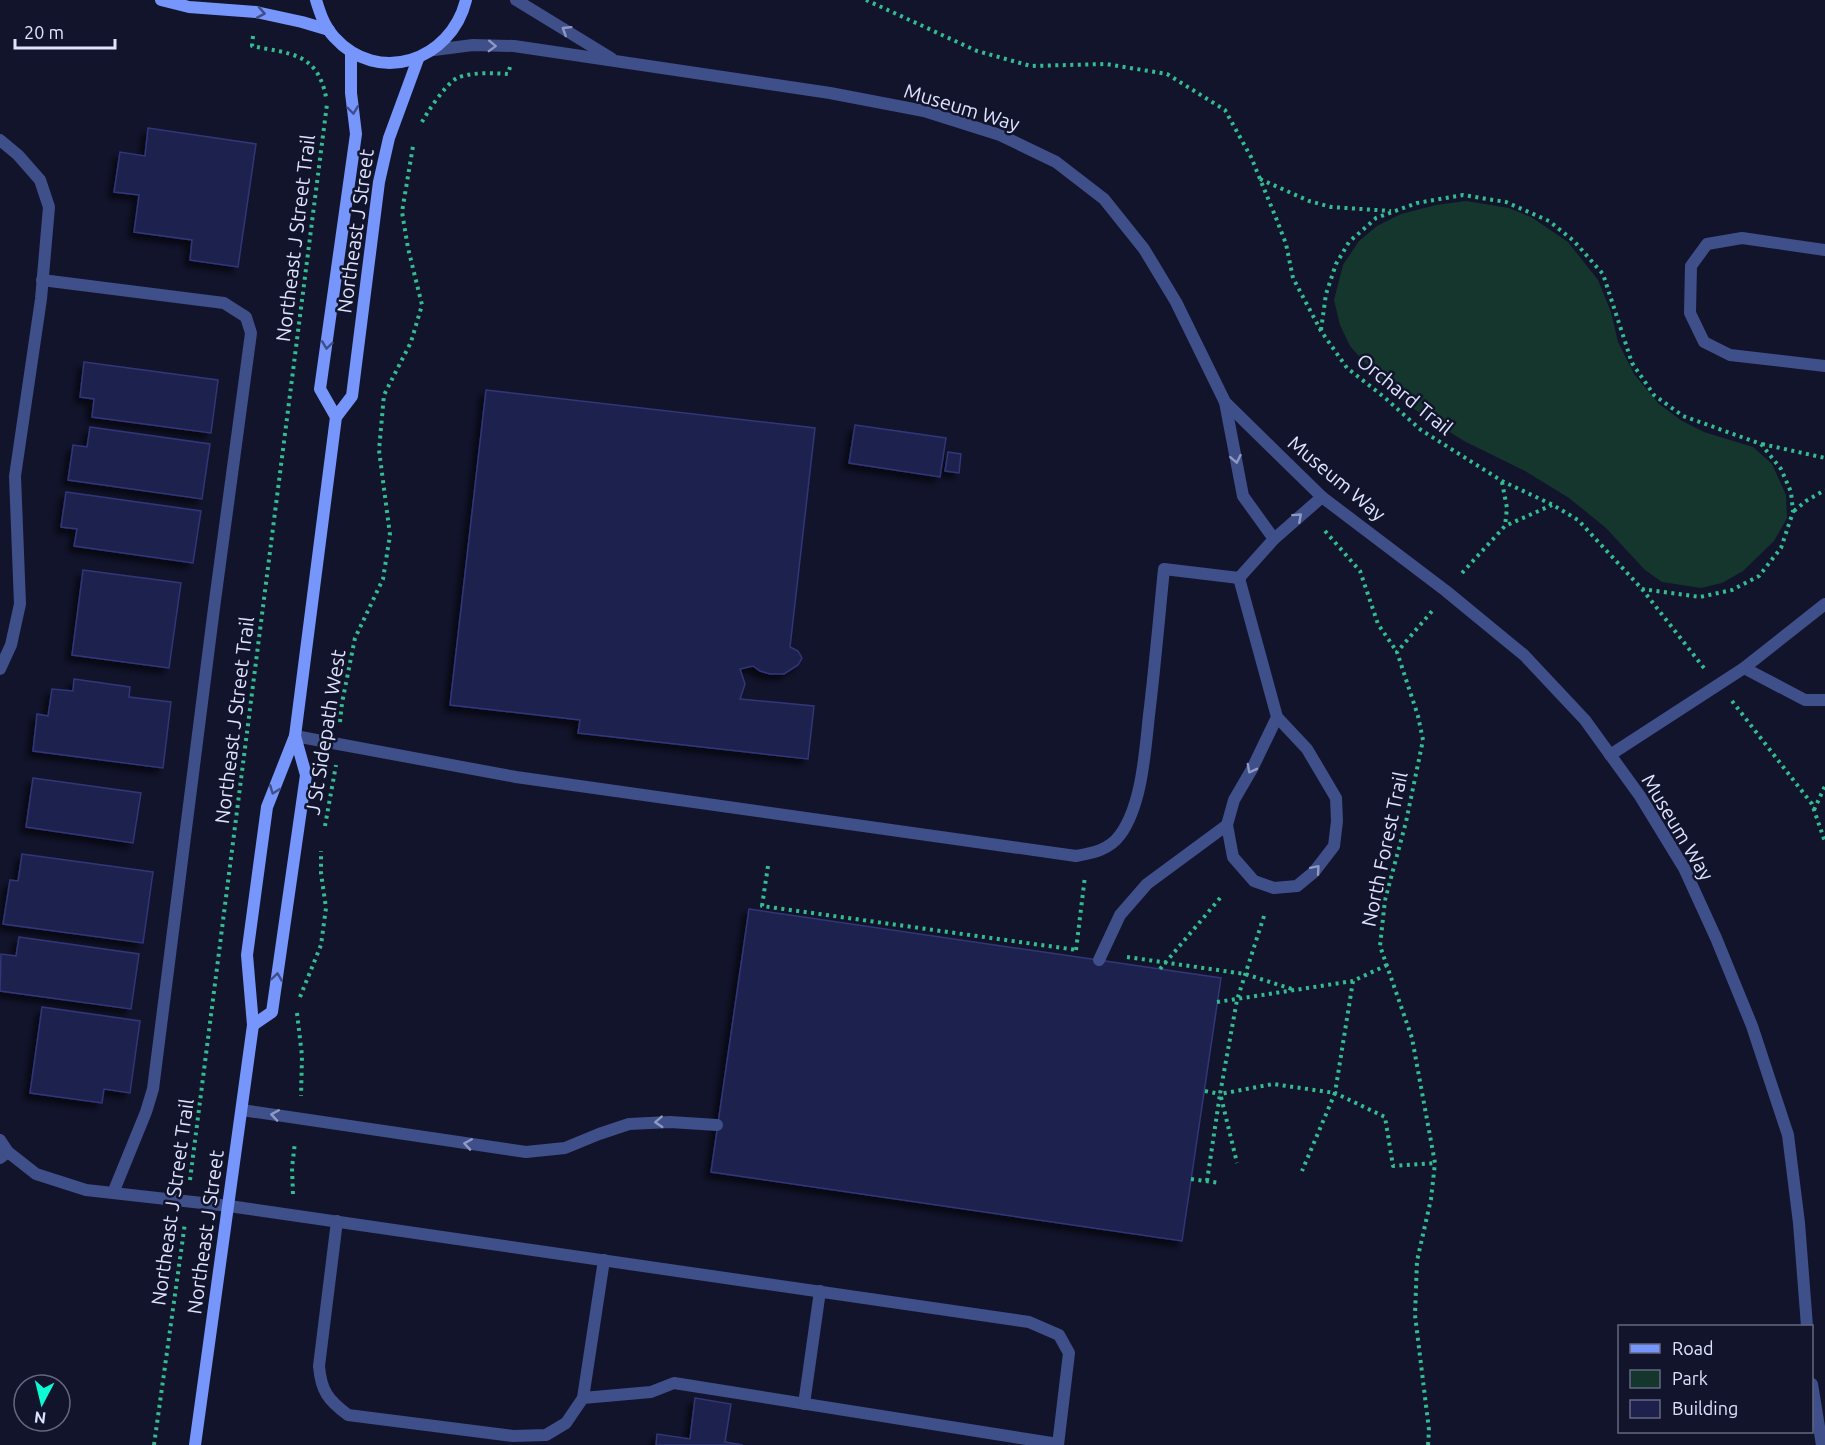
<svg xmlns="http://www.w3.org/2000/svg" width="1825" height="1445" viewBox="0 0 1825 1445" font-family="Ubuntu,sans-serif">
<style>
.green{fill:#15362c}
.building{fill:#1f214d;stroke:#313678;stroke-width:1.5;filter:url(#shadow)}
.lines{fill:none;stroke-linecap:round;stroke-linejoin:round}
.path{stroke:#34bc91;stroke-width:4;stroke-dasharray:3 4.5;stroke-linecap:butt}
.lane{stroke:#3e4f8a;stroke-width:12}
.street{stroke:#3e4f8a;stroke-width:12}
.secondary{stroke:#7796fc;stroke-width:12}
.oneway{stroke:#3f4e8a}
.oneway2{stroke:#8e99c4}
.labels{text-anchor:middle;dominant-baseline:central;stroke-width:5;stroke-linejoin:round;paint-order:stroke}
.street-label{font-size:20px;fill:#dee3fe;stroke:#12142c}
</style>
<defs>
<filter id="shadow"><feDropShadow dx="-5.5" dy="5.5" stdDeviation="3" flood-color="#0009"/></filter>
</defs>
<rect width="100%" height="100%" fill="#12142c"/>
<!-- green -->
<path class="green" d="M1466,201l43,7 22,9 37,25 30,38 13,32 7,30 16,32 25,30 23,17 22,11 49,15 19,17 14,31 1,23 -13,23 -31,30 -21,12 -21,5 -39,-6 -17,-12 -39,-42 -37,-30 -44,-27 -61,-30 -50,-32 -33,-28 -31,-35 -10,-21 -6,-25 9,-35 16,-24 18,-15 24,-12 35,-9z"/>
<!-- building -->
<g class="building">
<path d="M148,128l108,16 -18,123 -48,-7 2,-20 -58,-8 5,-37 -25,-3 6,-40 25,4z"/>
<path d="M84,362l134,18 -7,53 -119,-16 2,-18 -14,-2z"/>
<path d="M486,390l329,38 -25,219 8,4 4,7 -4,7 -14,9h-14l-10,-3 -7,-5 -13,3 5,15 -5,15 74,7 -6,53 -230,-26 2,-13 -130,-15z"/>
<path d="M855,425l91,13 -6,39 -91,-14z"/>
<path d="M90,427l120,17 -8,55 -134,-19 5,-35 14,2z"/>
<path d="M948,452l13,2 -2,19 -14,-2z"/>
<path d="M66,492l135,19 -8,52 -119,-17 3,-17 -16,-2z"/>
<path d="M83,570l98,13 -12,85 -97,-13z"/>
<path d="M74,679l56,8 -1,10 42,5 -8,66 -130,-17 4,-37 11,2 4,-27 21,2z"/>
<path d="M33,778l108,15 -8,50 -107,-16z"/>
<path d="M22,854l131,18 -10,71 -140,-19 7,-44 8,1z"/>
<path d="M749,909l472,69 -39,263 -471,-69z"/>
<path d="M19,937l120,17 -8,55 -131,-18 1,-37 15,2z"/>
<path d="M42,1007l98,14 -10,72 -26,-4 -2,14 -72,-10z"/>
<path d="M695,1398l36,6 -6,38 18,3h-87l1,-11 33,5z"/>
</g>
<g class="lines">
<!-- path -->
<g class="path">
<path d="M866,0l111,51 54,15 75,-2 61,10 58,36 26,47 25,61 10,26 7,34 28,53 26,37 37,29 37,33 81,51 51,24 25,15 64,69 62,79"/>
<path d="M253,36l-1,10c38,8 65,6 74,51"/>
<path d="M422,122c6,-11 23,-37 35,-44 13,-6 37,-5 51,-4l2,-7"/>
<path d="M1260,179l49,22 22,6 60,4"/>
<path d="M1321,330l5,-36 10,-30 13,-22 27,-24 41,-15 46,-8 43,7 43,19 25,20 29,33 29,89 22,32 29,21 78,28 20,25 10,23 2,20 -12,36 -22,28 -27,14 -32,7 -58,-8"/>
<path d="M1762,444l63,14"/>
<path d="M1502,482l5,26 -2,18"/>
<path d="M1794,511l12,-10 19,-11"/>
<path d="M1325,531l35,40 18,53 19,28"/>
<path d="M1462,573l43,-47 47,-21"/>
<path d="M1732,701l80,103 13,38"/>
<path d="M340,722l2,-19 13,-65 28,-59 7,-44 -11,-85 5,-55 27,-53 11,-37 -14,-57 -6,-36 11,-66"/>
<path d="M1814,810l11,-24"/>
<path d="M325,826l11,-61"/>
<path d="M768,866l-6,40 315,44"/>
<path d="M1264,916l-27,84 -17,94 53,-10 62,9 -33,78"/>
<path d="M1076,950l9,-74"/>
<path d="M1127,957l118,17 50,16"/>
<path d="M1387,965l-34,16 -18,112 50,24 8,49 42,-3"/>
<path d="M1160,969l61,-72"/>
<path d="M300,997l21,-52 5,-37 -5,-35v-22"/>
<path d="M1217,1002l136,-21"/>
<path d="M297,1013l5,43 -1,40"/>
<path d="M1205,1091l15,3"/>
<path d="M1221,1097l16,66"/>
<path d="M1191,1179l29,4"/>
<path d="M190,1180l137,-1076"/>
<path d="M1207,1181l13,-87"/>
<path d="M293,1194l-1,-26 3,-26"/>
<path d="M154,1445l31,-222"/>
<path d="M1428,1445l1,-15 -14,-115 2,-54 14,-62 4,-36 -23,-125 -32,-92 5,-46 21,-78 17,-82 -5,-24 -21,-64 36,-42"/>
</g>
<!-- lane -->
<g class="lane">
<path d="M1825,250l-83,-12 -35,6 -16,22 -1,47 14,29 26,13 95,11"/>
<path d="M42,280l182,23 22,14 5,16 -37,275 -61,481 -7,23 -33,81"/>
<path d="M1225,402l18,94 31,43"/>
<path d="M1239,578l38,139 30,32 29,49 1,23 -3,25 -20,26 -17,14 -23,2 -20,-7 -21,-24 -6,-32 7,-25 18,-31 25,-52"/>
<path d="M1744,668l61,32h20"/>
<path d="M295,736l221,41 560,79c17,-3 33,-6 44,-21 22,-30 25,-83 29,-120 6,-49 10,-97 15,-146l75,9 35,-39 48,-42"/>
<path d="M1610,755l134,-87 81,-64"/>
<path d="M1099,960l21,-45 27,-31 80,-59"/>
<path d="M242,1110l284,42 39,-4 34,-14 30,-10 41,-2 47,3"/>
<path d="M0,1158l8,-6"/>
<path d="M229,1206l800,116 30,13 10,18 -11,92"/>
<path d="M337,1221l-18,145c2,25 9,34 29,49l165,21 33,-1 20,-12 17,-25 68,-6 23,-9 384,61"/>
<path d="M583,1398l21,-138"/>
<path d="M804,1404l16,-113"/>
</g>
<!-- street -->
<g class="street">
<path d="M516,0l95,58"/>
<path d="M434,50l39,-5 41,1 316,47 94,18 76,24 56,27 48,37 40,50 32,53 49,100 97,95 124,94 78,64 61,65 55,76 44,72 32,70 36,88 36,109 11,88 8,103"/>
<path d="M0,140l18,15 22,25 9,27 -8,92 -26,177 5,128 -9,41 -11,24"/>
<path d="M0,1140l8,12 28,22 50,16 143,16"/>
<path d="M1812,1384l10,61"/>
</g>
<!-- secondary -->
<g class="secondary">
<path d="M161,0l28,7 67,5 46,10 27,8"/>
<path d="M316,0c4,13 8,26 18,37 44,49 117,24 132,-37"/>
<path d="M336,417l-16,-28 36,-255 -5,-41v-41"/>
<path d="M253,1025l19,-13 34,-237 -11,-39"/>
<path d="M195,1445l58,-420 -6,-70 20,-148 28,-71 41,-319 16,-21 27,-214 10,-44 29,-79"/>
</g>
</g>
<!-- one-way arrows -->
<defs><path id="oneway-chevron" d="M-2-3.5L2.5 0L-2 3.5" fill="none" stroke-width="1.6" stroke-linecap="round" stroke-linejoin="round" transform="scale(1.5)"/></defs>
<g class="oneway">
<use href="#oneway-chevron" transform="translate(261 13) rotate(10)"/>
<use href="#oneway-chevron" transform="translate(353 110) rotate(83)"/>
<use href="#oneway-chevron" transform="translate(327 345) rotate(98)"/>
<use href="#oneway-chevron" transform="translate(274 790) rotate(111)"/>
<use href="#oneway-chevron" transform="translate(277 977) rotate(-82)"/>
</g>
<g class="oneway2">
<use href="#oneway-chevron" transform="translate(566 30) rotate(-148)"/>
<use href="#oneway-chevron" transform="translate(492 46) rotate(2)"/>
<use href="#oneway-chevron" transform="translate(1236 459) rotate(79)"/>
<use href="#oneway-chevron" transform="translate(1298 517) rotate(-42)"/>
<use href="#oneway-chevron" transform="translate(1251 769) rotate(118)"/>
<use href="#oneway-chevron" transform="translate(1316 869) rotate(-49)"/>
<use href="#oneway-chevron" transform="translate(275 1115) rotate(-171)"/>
<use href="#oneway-chevron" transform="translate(659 1122) rotate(177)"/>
<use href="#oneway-chevron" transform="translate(468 1144) rotate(-171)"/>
</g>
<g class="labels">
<!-- street labels -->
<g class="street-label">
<text transform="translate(962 107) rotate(17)">Museum Way</text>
<text transform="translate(355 231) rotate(-82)">Northeast J Street</text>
<text transform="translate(295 238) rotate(-83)">Northeast J Street Trail</text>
<text transform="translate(1405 394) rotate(39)">Orchard Trail</text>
<text transform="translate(1337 478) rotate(40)">Museum Way</text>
<text transform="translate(234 720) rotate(-83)">Northeast J Street Trail</text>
<text transform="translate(325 732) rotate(-81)">J St Sidepath West</text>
<text transform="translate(1678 827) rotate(59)">Museum Way</text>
<text transform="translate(1384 849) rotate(-78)">North Forest Trail</text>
<text transform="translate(172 1202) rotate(-82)">Northeast J Street Trail</text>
<text transform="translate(205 1232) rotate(-82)">Northeast J Street</text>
</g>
</g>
<!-- legend -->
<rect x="1618" y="1325" width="195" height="108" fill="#12142c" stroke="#646780" stroke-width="1.5"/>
<rect x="1630" y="1344" width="30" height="9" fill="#7796fc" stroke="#646780" stroke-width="1.5"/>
<text x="1672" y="1355" font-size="18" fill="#dee3fe">Road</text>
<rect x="1630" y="1370" width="30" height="18" fill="#15362c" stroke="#646780" stroke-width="1.5"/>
<text x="1672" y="1385" font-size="18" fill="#dee3fe">Park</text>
<rect x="1630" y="1400" width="30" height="18" fill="#1f214d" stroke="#646780" stroke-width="1.5"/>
<text x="1672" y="1415" font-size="18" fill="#dee3fe">Building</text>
<!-- north arrow -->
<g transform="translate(42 1403) rotate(187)"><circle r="28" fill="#12142c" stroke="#646780" stroke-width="1.5"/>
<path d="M0-4.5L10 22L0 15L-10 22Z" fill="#0efad4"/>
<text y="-9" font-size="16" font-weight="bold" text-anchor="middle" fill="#dee3fe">N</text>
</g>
<!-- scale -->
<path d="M15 39v9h100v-9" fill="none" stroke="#dee3fe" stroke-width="3"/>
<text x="24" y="39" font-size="18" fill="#dee3fe" stroke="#12142c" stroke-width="4.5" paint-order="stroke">20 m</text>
</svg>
